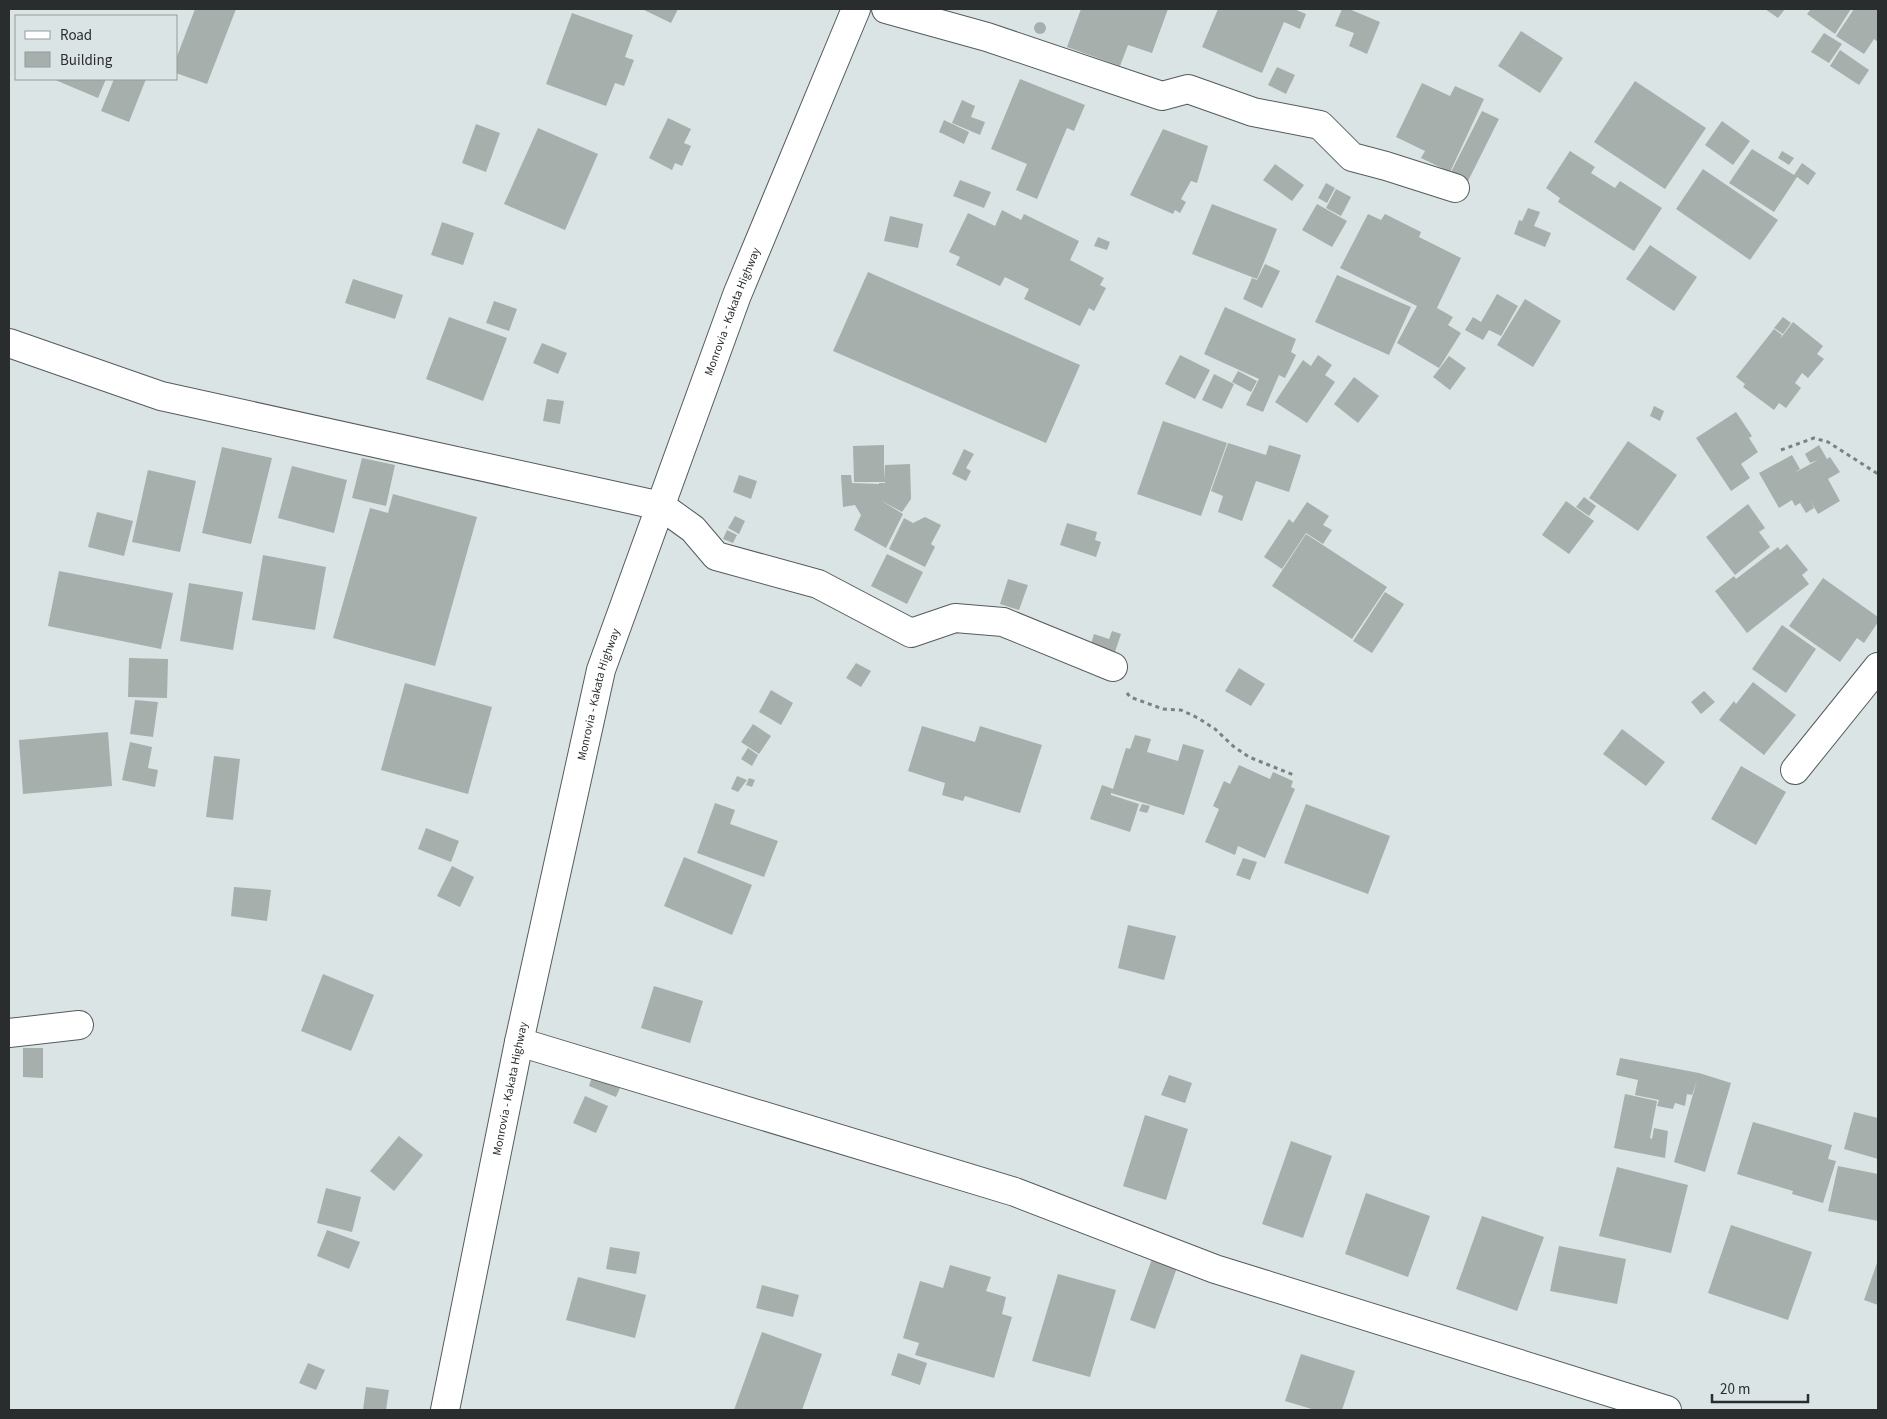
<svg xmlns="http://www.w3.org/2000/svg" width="1887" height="1419" viewBox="0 0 1887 1419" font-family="'Source Sans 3',sans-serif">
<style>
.building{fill:#a7afad}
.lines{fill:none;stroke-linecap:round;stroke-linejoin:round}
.minor-casing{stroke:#545c5c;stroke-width:30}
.highway-casing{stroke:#545c5c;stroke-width:30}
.path{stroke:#7c8282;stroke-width:3;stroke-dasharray:4 4;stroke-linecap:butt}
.minor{stroke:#fff;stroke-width:28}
.highway{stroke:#fff;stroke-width:28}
.labels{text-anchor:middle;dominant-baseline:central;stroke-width:4.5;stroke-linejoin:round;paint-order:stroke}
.street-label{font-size:12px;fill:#292d2d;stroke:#dbe4e4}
</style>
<rect width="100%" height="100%" fill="#dbe4e4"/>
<!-- building -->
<g class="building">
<path d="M195,9h41l-29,75 -31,-11v-14z"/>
<path d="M642,9h36l-7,14z"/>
<path d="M1081,9h87l-16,44 -24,-8 -8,21 -53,-19z"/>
<path d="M1218,9h76l12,5 -6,15 -16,-7 -22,51 -60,-26z"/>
<path d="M1342,9h7l31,13 -13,32 -18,-8 5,-13 -19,-7z"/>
<path d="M1765,9h20l-7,9z"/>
<path d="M1811,9h40l-16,25 -28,-20z"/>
<path d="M1854,9h24v33l-4,-3 -10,15 -28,-18z"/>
<path d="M572,13l61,22 -8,22 9,3 -10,26 -9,-3 -9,23 -60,-22z"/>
<circle cx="1040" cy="28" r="6"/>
<path d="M1521,31l42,27 -23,35 -42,-27z"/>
<path d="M1824,33l18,11 -13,19 -18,-11z"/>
<path d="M1840,50l29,20 -10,15 -29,-19z"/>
<path d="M1277,67l18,8 -9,19 -18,-9z"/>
<path d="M53,79h53l-8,19z"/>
<path d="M114,79h32l-17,43 -28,-11z"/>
<path d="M1020,79l65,26 -11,26 -7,-3 -30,71 -21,-9 11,-26 -36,-15z"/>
<path d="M1635,81l71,47 -41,61 -71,-47z"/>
<path d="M1422,83l28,13 5,-10 29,13 -34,73 -29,-14 4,-7 -29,-14z"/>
<path d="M962,100l13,6 -4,11 14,5 -5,13 -28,-12z"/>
<path d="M1482,111l17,8 -31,62 -17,-9z"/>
<path d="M668,118l23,11 -7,14 7,3 -9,20 -7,-3 -3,7 -23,-12z"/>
<path d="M944,120l25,12 -5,12 -25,-12z"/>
<path d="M1722,121l28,20 -17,24 -28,-20z"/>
<path d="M476,124l24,9 -14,39 -24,-9z"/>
<path d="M538,128l60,26 -33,76 -61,-26z"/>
<path d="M1163,129l45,17 -11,37 -6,-2 -10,18 5,3 -6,11 -5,-3 -2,4 -43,-19z"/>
<path d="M1752,149l42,26 8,-12 14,10 -8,12 -11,-8 -23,35 -45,-29z"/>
<path d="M1570,151l25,16 -4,6 24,15 5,-7 42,27 -28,43 -76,-49 2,-4 -14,-10z"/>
<path d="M1782,151l12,7 -5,7 -11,-7z"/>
<path d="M1275,164l29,21 -12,16 -29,-21z"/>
<path d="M1703,169l75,51 -28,40 -74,-51z"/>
<path d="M960,180l31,12 -7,16 -31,-12z"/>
<path d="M1326,183l9,5 -8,15 -9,-5z"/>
<path d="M1336,189l15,8 -10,19 -15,-8z"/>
<path d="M1212,204l65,25 -20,50 -65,-25z"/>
<path d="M1317,204l30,17 -15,26 -30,-17z"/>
<path d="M1528,208l12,4 -6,14 17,7 -6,14 -31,-13 5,-14 3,1z"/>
<path d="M1002,210l19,10 3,-6 55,27 -9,19 34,18 -4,7 6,3 -12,23 -5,-3 -9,18 -56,-27 5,-10 -24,-12 -5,9 -44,-21 4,-8 -11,-5 19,-39 27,13z"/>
<path d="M1368,214l13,6 4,-6 36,18 -2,5 42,21 -27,56 3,-6 16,9 -5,8 13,8 -22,35 -42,-25 20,-37 -77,-38z"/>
<path d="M890,216l33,8 -5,24 -34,-7z"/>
<path d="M442,222l32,11 -11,32 -32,-10z"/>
<path d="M1098,237l12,5 -3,8 -13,-4z"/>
<path d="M1650,245l47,32 -23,34 -48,-32z"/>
<path d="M1265,264l15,7 -18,37 -19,-9 9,-21 5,2z"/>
<path d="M868,272l212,93 -34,78 -213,-92z"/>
<path d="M1337,275l74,32 -22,48 -74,-33z"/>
<path d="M353,279l50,16 -8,24 -50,-16z"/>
<path d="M1497,294l21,12 -17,30 -12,-6 -6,10 -18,-10 8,-13 8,5z"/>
<path d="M1525,299l36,22 -28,46 -36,-22z"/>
<path d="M494,301l23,8 -8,22 -23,-8z"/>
<path d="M1225,307l71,32 -5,13 5,3 -11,23 -6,-3 -16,37 -17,-7 13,-26 -55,-25z"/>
<path d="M449,317l58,21 -24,63 -57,-22z"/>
<path d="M1783,317l8,6 -8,11 -9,-6z"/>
<path d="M1793,322l30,24 -6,8 7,5 -16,19 -6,-5 -7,10 6,5 -15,20 -7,-5 -5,7 -31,-23 2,-3 -9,-7 38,-48 8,6 -2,4z"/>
<path d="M542,343l25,10 -9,21 -25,-11z"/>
<path d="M1180,355l30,15 -15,29 -30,-15z"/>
<path d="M1318,355l14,10 -7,10 10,7 -28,41 -32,-21 28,-42 8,6z"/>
<path d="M1449,356l17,12 -16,22 -17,-13z"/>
<path d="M1238,371l19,10 -6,11 -19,-10z"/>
<path d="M1214,374l20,10 -12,25 -20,-9z"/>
<path d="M1354,377l25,19 -21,27 -24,-19z"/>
<path d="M547,399l17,2 -4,23 -17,-3z"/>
<path d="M1654,406l10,5 -4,10 -10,-5z"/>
<path d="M1736,412l16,24 -3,2 9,14 -17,12 9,14 -19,13 -35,-53z"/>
<path d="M1163,421l64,22 -26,73 -64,-22z"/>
<path d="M1628,441l49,34 -39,56 -49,-33z"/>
<path d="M1228,443l38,12 3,-10 32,10 -12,37 -33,-11 -14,40 -24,-9 5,-16 -12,-5z"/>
<path d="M884,445v35l1,-15 25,-1 1,35 -9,13 -22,-12 23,14 -17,34 -32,-18 7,-15 -6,-10 -12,2 -2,-32h10l1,8 27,1v-1h6v-1h-31l-1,-36z"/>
<path d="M1819,445l8,14 3,-2 10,15 -12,7 12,22 -22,13 -8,-14 4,8 -8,5 -6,-10 -5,3 -3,-6 -13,8 -20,-35 33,-18 8,14 -6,4 24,-13 -8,3 -5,-9z"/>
<path d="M222,447l50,11 -21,86 -49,-11z"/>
<path d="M964,449l10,5 -8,14 5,3 -5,10 -14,-7z"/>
<path d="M362,458l33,7 -9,41 -34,-8z"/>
<path d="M292,466l55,14 -13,53 -56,-15z"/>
<path d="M148,470l48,11 -16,71 -48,-10z"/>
<path d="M739,475l18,6 -6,18 -18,-7z"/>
<path d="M393,494l84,23 -42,149 -102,-28 37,-130 18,5z"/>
<path d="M1584,497l12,9 -7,10 -13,-9z"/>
<path d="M1566,501l28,20 -25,33 -27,-19z"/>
<path d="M1307,502l22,14 -6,9 9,5 -9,14 -17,-11 -24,36 -18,-12 25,-38 4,4z"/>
<path d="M1748,504l17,24 -6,4 11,15 -35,28 -29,-38z"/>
<path d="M97,512l36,9 -9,35 -36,-9z"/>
<path d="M735,516l10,5 -6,13 -11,-6z"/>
<path d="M925,517l16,8 -10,19 4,3 -10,20 -36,-18 15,-31 9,5z"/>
<path d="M1067,523l30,9 -2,8 6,2 -5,15 -36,-12z"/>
<path d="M727,530l10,5 -4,8 -10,-4z"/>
<path d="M1306,534l81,53 -35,52 -80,-53z"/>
<path d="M1787,544l21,26 -6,5 7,9 -62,49 -32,-42 19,-15 2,3 42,-32 2,3z"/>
<path d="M887,554l36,18 -16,32 -36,-18z"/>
<path d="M263,555l63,12 -11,63 -63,-10z"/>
<path d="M59,571l114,22 -12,56 -113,-23z"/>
<path d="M1823,578l55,39v5l-14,21 -7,-5 -17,24 -51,-36z"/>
<path d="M1008,579l20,6 -9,25 -19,-6z"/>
<path d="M189,583l54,9 -10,58 -53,-9z"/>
<path d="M1385,592l19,12 -32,49 -19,-12z"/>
<path d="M1782,625l34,24 -30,44 -34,-24z"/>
<path d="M1112,631l9,3 -8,24 -24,-8 5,-16 15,5z"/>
<path d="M129,658l39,1 -1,39 -39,-1z"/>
<path d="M856,663l15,8 -10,16 -15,-9z"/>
<path d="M1239,668l26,16 -14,22 -26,-15z"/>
<path d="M1753,682l43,33 -32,40 -45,-35 15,-19 2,3z"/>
<path d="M405,683l87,24 -24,87 -87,-24z"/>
<path d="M771,690l22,13 -12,22 -22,-13z"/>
<path d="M1704,691l11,11 -14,12 -10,-12z"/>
<path d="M135,700l23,2 -5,35 -23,-3z"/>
<path d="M753,724l18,12 -12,18 -18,-12z"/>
<path d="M922,726l53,16 5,-16 62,19 -22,68 -55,-17 -2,5 -21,-6 3,-12 -37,-12z"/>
<path d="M1622,729l43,33 -19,24 -43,-32z"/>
<path d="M108,732l4,54 -89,8 -4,-54z"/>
<path d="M1135,735l16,4 -4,13 31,9 5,-17 21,6 -20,65 -73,-22v2l28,9 -9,28 -40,-13 12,-34 11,4 13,-41 4,1z"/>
<path d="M130,742l22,5 -4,21 10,2 -3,17 -33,-7z"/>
<path d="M748,748l10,7 -6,11 -11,-7z"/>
<path d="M214,756l26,3 -7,61 -27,-3z"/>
<path d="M1239,765l31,14 3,-7 20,9 -2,6 4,2 -30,69 -27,-12 -3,9 -30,-13 14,-33 -6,-3 11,-25 6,3z"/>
<path d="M1741,766l45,26 -30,53 -45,-26z"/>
<path d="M737,776l10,4 -9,12 -7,-3z"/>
<path d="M749,778l6,2 -3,7 -6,-2z"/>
<path d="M715,803l20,7 -5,14 48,17 -14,36 -67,-24z"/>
<path d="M1142,804l8,2 -3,7 -8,-2z"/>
<path d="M1306,804l84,32 -22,58 -84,-31z"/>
<path d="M426,828l33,13 -8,21 -33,-13z"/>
<path d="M684,857l68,28 -20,50 -68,-29z"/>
<path d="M1243,858l14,4 -7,18 -14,-5z"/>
<path d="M452,866l22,11 -14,30 -23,-11z"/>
<path d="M234,887l37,3 -4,31 -36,-5z"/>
<path d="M1128,925l48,11 -12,44 -46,-12z"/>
<path d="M323,974l51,21 -23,56 -50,-20z"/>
<path d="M654,986l49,15 -13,42 -49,-15z"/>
<path d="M23,1048h20v30l-20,-1z"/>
<path d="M1620,1058l79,15 32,10 -26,89 -31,-10 23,-82 -5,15 -5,-1 -2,12 -10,-3 -2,6 -16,-3 2,-6 -24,-5 3,-15 -22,-5z"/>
<path d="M1169,1075l23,8 -7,20 -24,-8z"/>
<path d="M592,1077l28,11 -4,9 -27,-11z"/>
<path d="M1625,1094l32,7 -7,37 2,1 2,-11 14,3 -3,27 -51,-10z"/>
<path d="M585,1096l23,10 -12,27 -23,-10z"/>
<path d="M1854,1112l24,6v41l-34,-10z"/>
<path d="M1145,1115l43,14 -22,71 -43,-14z"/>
<path d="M1753,1122l79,23 -4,14 8,2 -13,42 -31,-9 1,-3 -56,-17z"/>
<path d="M399,1136l24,19 -29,36 -24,-20z"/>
<path d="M1291,1141l41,15 -29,82 -41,-14z"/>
<path d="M1838,1166l40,8v47l-50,-10z"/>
<path d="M1617,1167l71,18 -17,68 -72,-17z"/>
<path d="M326,1188l35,9 -9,35 -35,-9z"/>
<path d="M1366,1193l64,23 -22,61 -63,-23z"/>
<path d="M1482,1216l62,21 -27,74 -61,-22z"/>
<path d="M1731,1225l81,27 -24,68 -80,-27z"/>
<path d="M327,1230l33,12 -11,27 -32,-13z"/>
<path d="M1559,1246l67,13 -9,45 -67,-13z"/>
<path d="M610,1247l30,5 -4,22 -30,-5z"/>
<path d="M1153,1256l25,9 -23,64 -25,-9z"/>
<path d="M1878,1260v45l-14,-5z"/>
<path d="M950,1265l41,12 -5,14 20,6 -4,17 10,3 -18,61 -79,-23 4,-12 -16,-5 17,-57 23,7z"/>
<path d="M1058,1274l58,16 -26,87 -58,-16z"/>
<path d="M578,1277l68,18 -11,43 -69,-18z"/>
<path d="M762,1285l37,10 -6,22 -37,-9z"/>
<path d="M762,1332l60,22 -20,56h-68z"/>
<path d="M898,1353l29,10 -7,22 -29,-10z"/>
<path d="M1301,1354l54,17 -13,39h-27l-30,-9z"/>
<path d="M308,1363l17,7 -9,20 -17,-7z"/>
<path d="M366,1387l23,3 -3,20h-23z"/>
</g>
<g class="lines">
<defs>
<g id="minor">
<path d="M886,9l101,28 175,59 26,-7 65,23 67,13 32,32 34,9 69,22"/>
<path d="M9,343l152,53 500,110 32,23 23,27 102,28 93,49 44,-15 48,4 110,45"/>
<path d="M1795,770l83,-103"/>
<path d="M9,1033l70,-8"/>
<path d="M519,1042l496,150 200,77 452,141"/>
</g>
<g id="highway">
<path id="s1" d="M445,1410l74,-368 82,-372 136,-375 119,-286"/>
</g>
</defs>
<!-- minor casing -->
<use href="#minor" class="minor-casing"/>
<!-- highway casing -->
<use href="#highway" class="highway-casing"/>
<!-- path -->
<g class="path">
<path d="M1781,450l33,-12 14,4 50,32"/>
<path d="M1127,693l3,4 33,12 18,1 17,8 17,11 18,17 16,11 47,19"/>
</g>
<!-- minor -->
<use href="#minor" class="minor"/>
<!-- highway -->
<use href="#highway" class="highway"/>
</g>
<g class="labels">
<!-- street labels -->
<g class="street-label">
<text stroke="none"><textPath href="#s1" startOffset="1138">Monrovia - Kakata Highway</textPath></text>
<text stroke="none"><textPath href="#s1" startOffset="732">Monrovia - Kakata Highway</textPath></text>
<text stroke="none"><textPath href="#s1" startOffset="328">Monrovia - Kakata Highway</textPath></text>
</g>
</g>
<!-- border -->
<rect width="1887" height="1419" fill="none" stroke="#292d2d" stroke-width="20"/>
<!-- legend -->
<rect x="15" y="15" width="162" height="65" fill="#dbe4e4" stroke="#949b9b"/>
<rect x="25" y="31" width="25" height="8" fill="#ffffff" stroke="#949b9b"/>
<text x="60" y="40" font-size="15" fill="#292d2d">Road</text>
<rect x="25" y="52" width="25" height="15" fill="#a7afad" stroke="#949b9b"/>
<text x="60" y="65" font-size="15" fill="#292d2d">Building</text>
<!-- scale -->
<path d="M1712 1394v8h96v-8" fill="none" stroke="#292d2d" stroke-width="2.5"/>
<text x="1720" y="1394" font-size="15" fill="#292d2d" stroke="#dbe4e4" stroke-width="4" paint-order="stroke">20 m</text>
</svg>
